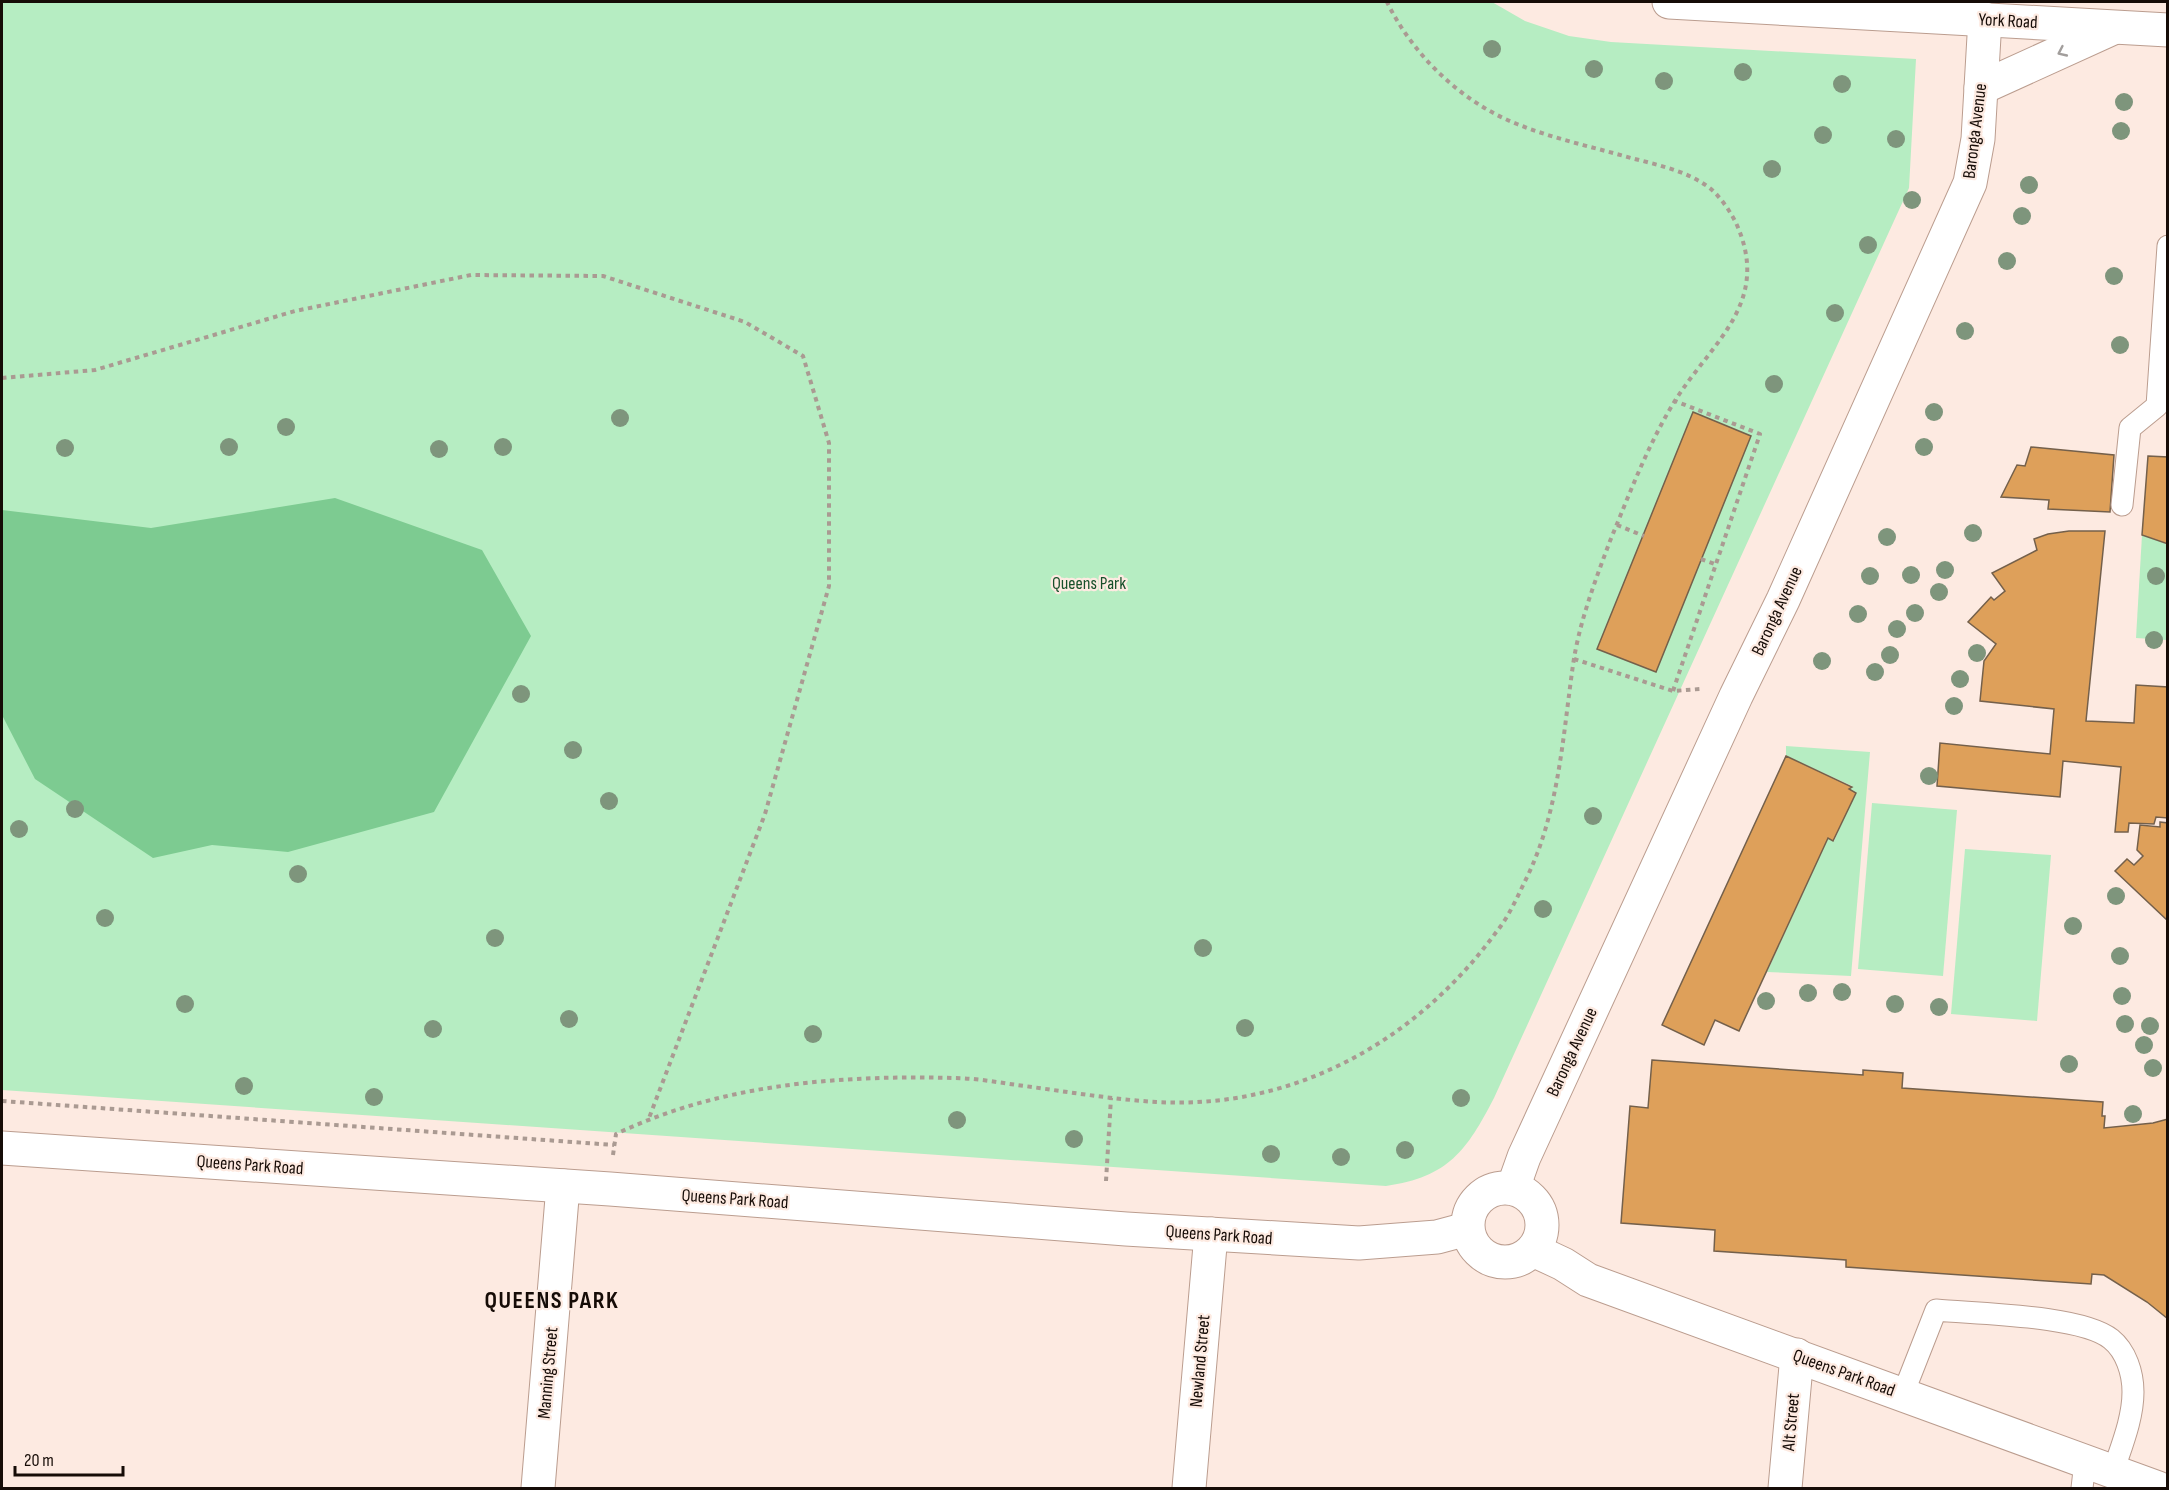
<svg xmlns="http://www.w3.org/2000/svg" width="2169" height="1490" viewBox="0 0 2169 1490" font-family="'Sofia Sans Condensed',sans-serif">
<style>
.green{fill:#b6edc2}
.forest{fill:#7dcb91}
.building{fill:#dea05a;stroke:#74604b;stroke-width:1.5}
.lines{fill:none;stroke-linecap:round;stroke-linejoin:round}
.service-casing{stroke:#bb9d8f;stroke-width:23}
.minor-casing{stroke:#bb9d8f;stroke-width:35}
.tertiary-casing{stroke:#bb9d8f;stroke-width:35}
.secondary-casing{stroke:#bb9d8f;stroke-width:35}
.path{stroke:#aa9a92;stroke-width:4;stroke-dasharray:4.5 4.5;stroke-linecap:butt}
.service{stroke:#fff;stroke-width:21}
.minor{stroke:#fff;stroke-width:33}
.tertiary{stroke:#fff;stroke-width:33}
.secondary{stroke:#fff;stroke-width:33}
.tree{fill:#7e957c}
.oneway{stroke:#a29e9c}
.labels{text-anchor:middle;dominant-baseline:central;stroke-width:4.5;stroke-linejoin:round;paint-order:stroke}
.street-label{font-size:18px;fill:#160c07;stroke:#fdeae1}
.park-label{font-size:18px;fill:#16502a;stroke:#fdeae1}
.district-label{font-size:24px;font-weight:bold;letter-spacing:1.5px;fill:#160c07;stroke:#fdeae1}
</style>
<rect width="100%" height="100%" fill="#fdeae1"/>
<!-- green -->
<g class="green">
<path d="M2,2h1490l33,19 44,15 42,6 305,17 -7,129 -415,910c-27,52 -45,79 -108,88l-1384,-96z"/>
<path d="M2142,535l25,9v96l-31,-2z"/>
<path d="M1786,746l84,6 -19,224 -84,-4 61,-134 6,3 21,-48 -6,-4 3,-3 -66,-30z"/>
<path d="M1872,803l85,7 -14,166 -85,-7z"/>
<path d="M1965,849l86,6 -14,166 -86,-7z"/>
</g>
<!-- forest -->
<path class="forest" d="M335,498l147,52 49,86 -97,176 -146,40 -76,-7 -59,13 -118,-79 -33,-64v-205l149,18z"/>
<!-- building -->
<g class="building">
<path d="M1693,412l58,24 -95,236 -59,-23z"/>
<path d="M2031,447l83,8 -4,57 -62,-3 1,-9 -48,-3 16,-32 8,1z"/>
<path d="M2148,456l20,1v87l-26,-9z"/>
<path d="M2069,531h36l-19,190 48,2 2,-38 32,2v131l-12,-1 -2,7 -25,-1 -1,9h-13l6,-65 -58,-6 -3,36 -123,-11 3,-43 110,11 4,-45 -74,-8 4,-40 12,-17 -28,-22 23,-25 3,3 11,-9 -13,-18 45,-23 -3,-11 14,-5z"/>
<path d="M1786,756l66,31 -3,2 7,4 -23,48 -5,-3 -89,193 -24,-11 -11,25 -42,-20z"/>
<path d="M2160,822l8,1v98l-53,-50 12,-12 7,6 9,-9 -6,-6 3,-25 20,2z"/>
<path d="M1652,1060l211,15v-5l40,3 -1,15 201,14 -1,14h3l-1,12 49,-5 15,-4v200l-21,-17 -43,-27 -12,-1 -1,10 -245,-17v-7l-132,-9 1,-21 -94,-7 9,-117 18,2z"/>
</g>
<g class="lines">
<defs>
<g id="service">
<path d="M2122,505l8,-77 27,-22 11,-160"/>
<path d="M1903,1394l33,-84c41,4 145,5 175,29 15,12 22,34 22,53 0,27 -12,55 -20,80"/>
<path d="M2082,1488l3,-26"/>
</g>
<g id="minor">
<path d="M538,1488l25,-302"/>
<path d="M1785,1488l12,-133"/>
</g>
<g id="tertiary">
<path d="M2,1148l608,41 516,40 233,14 78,-6 30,-8"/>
<circle cx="1505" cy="1225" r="37"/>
<path d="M1513,1188l11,-31 212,-461 47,-96 187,-417 8,-44 7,-120"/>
<path d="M1533,1250l30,14 25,16 570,208"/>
<path d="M1189,1488l22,-254"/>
</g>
<g id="secondary">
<path d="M1669,2l499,28"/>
<path d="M1981,88l132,-60"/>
</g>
</defs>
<!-- service casing -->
<use href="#service" class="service-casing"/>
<!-- minor casing -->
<use href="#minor" class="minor-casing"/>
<!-- tertiary casing -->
<use href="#tertiary" class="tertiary-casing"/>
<!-- secondary casing -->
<use href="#secondary" class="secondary-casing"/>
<!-- path -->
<g class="path">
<path d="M2,378l93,-8 200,-59 176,-36 132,1 142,46 58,34 26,87v143l-64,228 -116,304"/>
<path d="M1617,525l27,11"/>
<path d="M1701,559l14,5"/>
<path d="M1574,659l99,32 27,-2"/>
<path d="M1673,691l87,-257 -85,-33"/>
<path d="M2,1101l612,44"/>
<path d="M613,1155l3,-21c105,-50 222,-59 337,-56 21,0 43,4 64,7 46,6 92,14 139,17 138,8 261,-61 341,-171 13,-16 22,-38 31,-56 31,-65 35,-140 45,-210 6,-42 22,-84 37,-124 19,-46 37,-94 63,-137 37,-61 100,-100 63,-181 -6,-12 -15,-25 -25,-34 -23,-18 -53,-24 -80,-31 -38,-11 -77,-19 -114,-34 -56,-22 -104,-69 -130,-122"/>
<path d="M1106,1181l5,-83"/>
</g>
<!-- service -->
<use href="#service" class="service"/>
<!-- minor -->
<use href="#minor" class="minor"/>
<!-- tertiary -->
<use href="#tertiary" class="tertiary"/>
<!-- secondary -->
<use href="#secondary" class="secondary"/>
</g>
<!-- trees -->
<g class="tree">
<circle cx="1492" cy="49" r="9"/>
<circle cx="1594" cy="69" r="9"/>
<circle cx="1743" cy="72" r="9"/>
<circle cx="1664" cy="81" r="9"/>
<circle cx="1842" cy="84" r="9"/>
<circle cx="2124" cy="102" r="9"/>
<circle cx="2121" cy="131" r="9"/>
<circle cx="1823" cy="135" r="9"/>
<circle cx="1896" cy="139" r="9"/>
<circle cx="1772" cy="169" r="9"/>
<circle cx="2029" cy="185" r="9"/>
<circle cx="1912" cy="200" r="9"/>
<circle cx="2022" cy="216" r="9"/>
<circle cx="1868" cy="245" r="9"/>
<circle cx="2007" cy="261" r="9"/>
<circle cx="2114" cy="276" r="9"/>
<circle cx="1835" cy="313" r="9"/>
<circle cx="1965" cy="331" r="9"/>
<circle cx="2120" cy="345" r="9"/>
<circle cx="1774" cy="384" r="9"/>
<circle cx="1934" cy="412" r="9"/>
<circle cx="620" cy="418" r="9"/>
<circle cx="286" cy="427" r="9"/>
<circle cx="229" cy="447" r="9"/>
<circle cx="503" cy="447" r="9"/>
<circle cx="1924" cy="447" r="9"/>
<circle cx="65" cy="448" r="9"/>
<circle cx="439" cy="449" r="9"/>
<circle cx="1973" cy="533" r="9"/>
<circle cx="1887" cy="537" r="9"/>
<circle cx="1945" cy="570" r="9"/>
<circle cx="1911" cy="575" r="9"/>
<circle cx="1870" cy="576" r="9"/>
<circle cx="2156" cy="576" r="9"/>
<circle cx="1939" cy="592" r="9"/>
<circle cx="1915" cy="613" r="9"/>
<circle cx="1858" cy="614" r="9"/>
<circle cx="1897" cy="629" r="9"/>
<circle cx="2154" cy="640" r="9"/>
<circle cx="1977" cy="653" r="9"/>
<circle cx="1890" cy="655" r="9"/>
<circle cx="1822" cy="661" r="9"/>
<circle cx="1875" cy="672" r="9"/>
<circle cx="1960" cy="679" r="9"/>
<circle cx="521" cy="694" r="9"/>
<circle cx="1954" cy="706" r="9"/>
<circle cx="573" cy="750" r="9"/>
<circle cx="1929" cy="776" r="9"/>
<circle cx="609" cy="801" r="9"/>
<circle cx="75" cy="809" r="9"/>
<circle cx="1593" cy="816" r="9"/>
<circle cx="19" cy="829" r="9"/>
<circle cx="298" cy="874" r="9"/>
<circle cx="2116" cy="896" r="9"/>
<circle cx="1543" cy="909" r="9"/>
<circle cx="105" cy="918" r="9"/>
<circle cx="2073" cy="926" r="9"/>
<circle cx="495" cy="938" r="9"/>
<circle cx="1203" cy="948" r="9"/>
<circle cx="2120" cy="956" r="9"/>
<circle cx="1842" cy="992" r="9"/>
<circle cx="1808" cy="993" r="9"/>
<circle cx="2122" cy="996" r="9"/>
<circle cx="1766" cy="1001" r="9"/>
<circle cx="185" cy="1004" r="9"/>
<circle cx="1895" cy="1004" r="9"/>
<circle cx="1939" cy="1007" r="9"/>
<circle cx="569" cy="1019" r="9"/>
<circle cx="2125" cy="1024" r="9"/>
<circle cx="2150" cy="1026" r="9"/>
<circle cx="1245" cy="1028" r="9"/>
<circle cx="433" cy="1029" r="9"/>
<circle cx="813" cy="1034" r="9"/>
<circle cx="2144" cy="1045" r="9"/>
<circle cx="2069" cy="1064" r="9"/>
<circle cx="2153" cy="1068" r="9"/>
<circle cx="244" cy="1086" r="9"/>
<circle cx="374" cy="1097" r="9"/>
<circle cx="1461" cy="1098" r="9"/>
<circle cx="2133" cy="1114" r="9"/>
<circle cx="957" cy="1120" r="9"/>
<circle cx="1074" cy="1139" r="9"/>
<circle cx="1405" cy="1150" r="9"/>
<circle cx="1271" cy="1154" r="9"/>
<circle cx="1341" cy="1157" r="9"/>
</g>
<!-- one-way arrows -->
<defs><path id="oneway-chevron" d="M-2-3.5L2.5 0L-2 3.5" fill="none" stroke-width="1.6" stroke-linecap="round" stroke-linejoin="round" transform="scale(1.5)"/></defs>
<use class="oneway" href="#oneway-chevron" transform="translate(2062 52) rotate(155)"/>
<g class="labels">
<!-- street labels -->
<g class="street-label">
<text transform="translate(2008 21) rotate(3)">York Road</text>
<text transform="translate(1975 131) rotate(-83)">Baronga Avenue</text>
<text transform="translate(1777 611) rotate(-65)">Baronga Avenue</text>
<text transform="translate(1572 1052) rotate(-65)">Baronga Avenue</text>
<text transform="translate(250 1165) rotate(4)">Queens Park Road</text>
<text transform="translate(735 1199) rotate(4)">Queens Park Road</text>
<text transform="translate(1219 1235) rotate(4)">Queens Park Road</text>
<text transform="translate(1200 1361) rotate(-85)">Newland Street</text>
<text transform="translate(548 1373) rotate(-85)">Manning Street</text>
<text transform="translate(1844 1373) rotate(20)">Queens Park Road</text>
<text transform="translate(1791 1422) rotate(-85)">Alt Street</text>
</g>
<!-- park labels -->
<g class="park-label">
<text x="1089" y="583">Queens Park</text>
</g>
<!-- district labels -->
<g class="district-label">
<text x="552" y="1300">QUEENS PARK</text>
</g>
</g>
<!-- border -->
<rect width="2169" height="1490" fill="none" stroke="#160c07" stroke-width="6"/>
<!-- scale -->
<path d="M15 1466v9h108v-9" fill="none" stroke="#160c07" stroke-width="3"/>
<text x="24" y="1466" font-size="18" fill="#160c07" stroke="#fdeae1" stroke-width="4.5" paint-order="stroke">20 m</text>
</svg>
